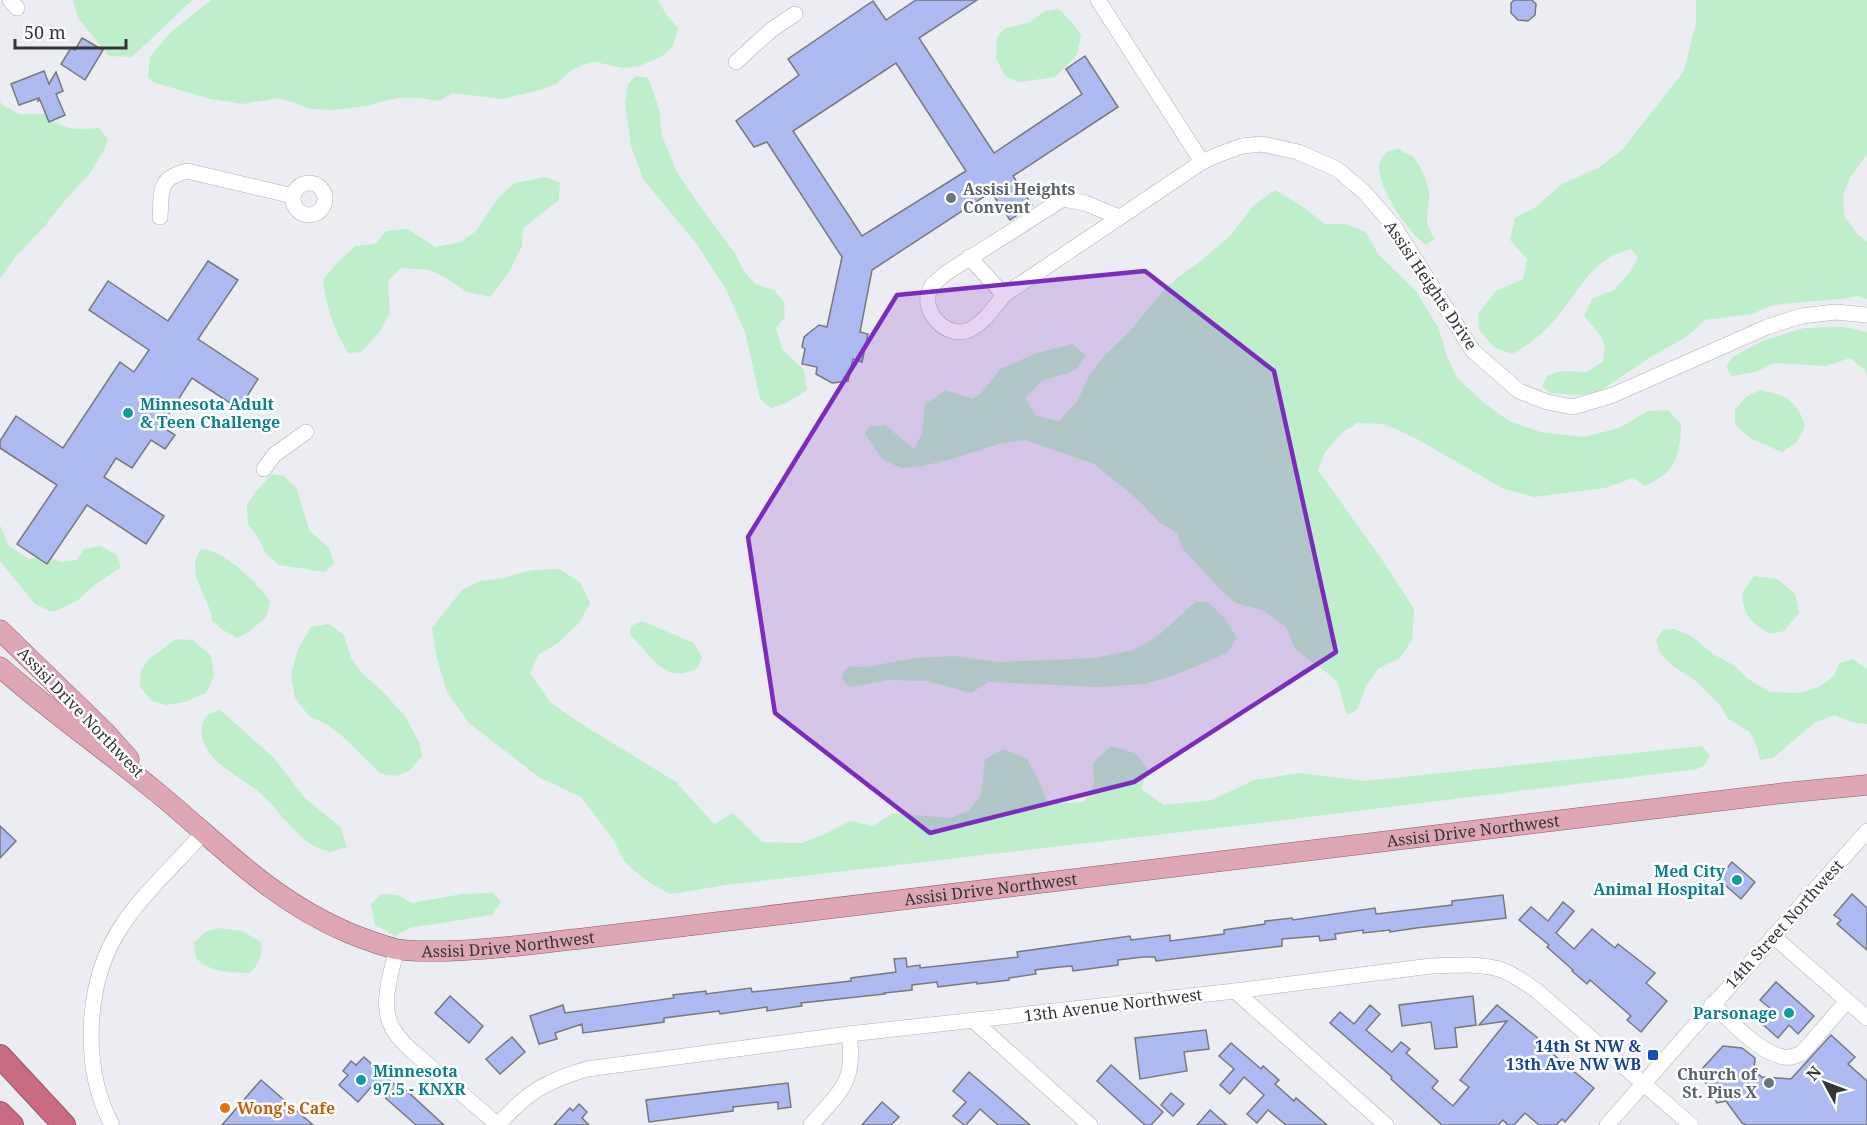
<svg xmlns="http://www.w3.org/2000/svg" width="1867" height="1125" viewBox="0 0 1867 1125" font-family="'Noto Serif',serif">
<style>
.green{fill:#beeeca}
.building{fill:#aebbf2;stroke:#77797e;stroke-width:1.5;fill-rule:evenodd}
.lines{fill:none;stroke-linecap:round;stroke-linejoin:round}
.minor-casing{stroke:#aeb0b5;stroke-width:16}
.major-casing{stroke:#965868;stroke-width:21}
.highway-casing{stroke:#965868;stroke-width:24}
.minor{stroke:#fff;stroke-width:15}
.major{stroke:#dfa6b5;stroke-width:20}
.highway{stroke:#ca6b83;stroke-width:22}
.marked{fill:#7b2cbf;fill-opacity:0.2;stroke:#7b2cbf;stroke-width:4.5;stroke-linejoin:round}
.worship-dot{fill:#6b7280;stroke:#fff;stroke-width:2}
.culture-dot{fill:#0f9aa8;stroke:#fff;stroke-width:2}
.transit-dot{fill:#1a4fb4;stroke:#fff;stroke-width:2}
.food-dot{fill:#e8710a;stroke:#fff;stroke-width:2}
.labels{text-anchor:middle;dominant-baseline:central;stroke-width:5;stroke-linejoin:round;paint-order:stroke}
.worship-label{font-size:16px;font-weight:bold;fill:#5b616d;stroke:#fff;text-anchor:start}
.street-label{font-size:16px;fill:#343537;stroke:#fff}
.culture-label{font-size:16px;font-weight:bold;fill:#0d838f;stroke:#fff;text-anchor:start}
.transit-label{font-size:16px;font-weight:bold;fill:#164399;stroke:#fff;text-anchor:end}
.food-label{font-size:16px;font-weight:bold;fill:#c56008;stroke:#fff;text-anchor:start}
</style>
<rect width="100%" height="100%" fill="#ebedf3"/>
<!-- green -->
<g class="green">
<path d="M73,0h119l-60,57 -23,-1 -31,-38z"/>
<path d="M211,0h447l8,14 12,14 -5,18 -12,11 -22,9 -15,2 -29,-6 -10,2 -15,7 -14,13 -20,7 -34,8 -49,-6 -15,8 -18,-3h-23l-31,8 -31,4 -24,-1 -32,-11 -36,6 -32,-5 -56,-16 -7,-6 2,-20 20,-24z"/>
<path d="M1696,0h171v154l-16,22 -8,19 1,21 14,19 9,7v57l-9,-3 -18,3 -58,5 -12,2 -18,8 -47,6 -19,17 -37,21 -52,35 -20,2 -27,-2 -8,-7 6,-11 15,-4 23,1 17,-10 2,-16 -5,-11 -16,-19 8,-17 22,-9 16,-18 8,-14 -7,-9c-39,10 -47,35 -70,63 -13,17 -30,32 -49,42l-17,-6 -16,-18 -1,-16 18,-23 27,-12 4,-20 -17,-19 5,-22 21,-11 26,-23 36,-16 24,-18 62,-79 12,-48z"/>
<path d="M1058,9l12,11 11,15 -4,20 -22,22 -35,5 -15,-6 -9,-18 1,-21 8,-9 23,-5 17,-12z"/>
<path d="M636,76l12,2 11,30 3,28 15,36 20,30 37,50 10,19 11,13 19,6 10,12 1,15 -9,11 6,21 22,21 3,20 -21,13 -15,5 -11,-9 -14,-64 -19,-44 -31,-48 -53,-64 -12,-33 -6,-43 3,-19z"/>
<path d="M0,100l1,4 18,10h25c19,16 31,16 55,14l9,11 -4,11 -14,23 -24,26 -23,29 -27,28 -16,23z"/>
<path d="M1399,149c4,3 9,5 13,7 8,8 17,27 17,38 1,20 -8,25 6,45l-9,6c-18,-13 -49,-57 -47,-81 1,-4 5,-9 7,-12z"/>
<path d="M546,177l14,6 -1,17 -36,28 -1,18 -13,26 -19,25 -23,-5 -21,-14 -17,-8 -28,-2 -13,13 2,32 -10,18 -19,21 -13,1c-15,-27 -21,-43 -25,-73l12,-15 20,-19 20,-2 11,-13 22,-2 27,18 26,-5 15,-11 22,-33 17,-15z"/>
<path d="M1275,190l25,15 25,19h20l21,8 12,22 38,37 23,38 8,28 11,22 25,23 26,19 31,11 44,5 35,-9 29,-17 20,-1 13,14c0,16 -2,38 -15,49 -6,5 -14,9 -21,13l-12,-8 -28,10 -71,9 -30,-8 -87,-50 -33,-15 -27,-1 -14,9 -18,20 -7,18 65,91 31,48 -2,31 -12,18 -21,10 -13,18 -9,24 -10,5c-5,-12 -5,-26 -12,-36l-40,-30 -9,-22 -22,-16 -28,-8 -17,-15 -37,-40 -5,-15 -18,-11 -21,-22 -44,-36 -69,-24 -23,3 -50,16 -29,7 -22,2 -19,-9 -17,-25 4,-7 16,-2 29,24 8,-16 3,-29 21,-14 26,9 9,-6 19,-24 37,-16 35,-9 14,11 -8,13 -12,6 -23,6 -18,18 11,18 23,5 19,-21 10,-23 14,-19 26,-25 40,-48 34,-25 29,-25 23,-30z"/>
<path d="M1844,327l23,5v43l-2,-5 -15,-12 -24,8 -51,-3 -20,9 -23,4 -6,-9 7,-10 29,-16 42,-13z"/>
<path d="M1760,390c25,5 37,10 45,36l-8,16 -15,10 -32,-14 -15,-13v-15l11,-13z"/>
<path d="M272,474l12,2 13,13 12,41 20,18 5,15 -9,9 -46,-7 -13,-11 -7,-15 -11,-15 -1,-19 10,-15z"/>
<path d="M0,525l9,21 20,13 16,-3 16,6 16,-2 7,-11 16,-3 17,9 4,12 -29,20 -14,13 -22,11h-7l-14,-7 -35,-43z"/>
<path d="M201,549c25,2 54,32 69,52l-4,16 -16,14 -13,7 -14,-8 -11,-9c-1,-25 -29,-46 -11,-72z"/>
<path d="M559,569l21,13 10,21 -11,20 -22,21 -18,10 -9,19 20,29 27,19 99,61 38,42 19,-11 29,29 40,1 27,-11 21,-11 23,5 20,-13 57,5 18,-7 13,-16 4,-36 19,-10 23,10 11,20 10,25 36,-2 10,-18 -1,-21 18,-17 24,7 13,16 -7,20 23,16 48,-5 42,-20 46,-7 64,8 338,-35 8,9 -5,10 -8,4 -437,54 -534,62 -56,9 -20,-11 -18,-14 -8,-8 -11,-22 -32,-42 -41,-19 -71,-55 -22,-31 -10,-33 -5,-31 30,-38 18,-9 24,-3 28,-8z"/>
<path d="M1754,576l23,3 18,15 4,19 -15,18 -14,3c-20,-12 -26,-18 -28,-41z"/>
<path d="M1195,602h13l17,17 12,19 -10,15 -52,22 -31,9 -45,3 -111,-5 -17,11 -44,-12 -39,-1 -38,7 -8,-8 2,-8 6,-5 15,1 51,-9 38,-2 44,6 96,-4 40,-8 25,-15z"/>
<path d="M642,621l52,22 8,14 -4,11c-7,3 -16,7 -24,5 -16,-3 -32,-27 -44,-38l1,-9z"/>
<path d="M329,624l15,11 7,23 11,15 21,19 22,24 15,28 2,12 -12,14 -13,6 -16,-2 -41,-40 -14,-10 -17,-8 -14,-18 -4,-23 7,-26 13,-22z"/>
<path d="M1674,629l17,7 22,18 22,12 13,13 22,13 29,1 20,-6 15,-11 5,-12 13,-5 15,10v55l-12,-1 -20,-8 -21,8 -41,35 -13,2 -3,-13 -7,-15 -22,-13 -8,-14 -24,-24 -22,-14 -14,-14 -4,-13 7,-10z"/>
<path d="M176,639l17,1 18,16 3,20 -8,17 -21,9 -19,3 -14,-4 -12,-14 1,-17 8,-11z"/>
<path d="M220,710l54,48 30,39 37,31 6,19 -17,5c-8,-3 -18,-6 -25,-12 -16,-13 -29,-33 -45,-47 -20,-17 -62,-34 -58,-66 1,-12 8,-14 18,-17z"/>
<path d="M493,893l8,9 -9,13 -83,13 -14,8 -20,-11 -4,-21 10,-10 17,1 14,8 50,-9z"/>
<path d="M217,928l25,3 19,11c2,14 -2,22 -11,31 -14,0 -46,-1 -54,-16 -1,-3 -1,-10 -2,-14l11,-11z"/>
</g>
<!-- building -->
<g class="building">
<path d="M916,0h61l-58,38 75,115 88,-59 -16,-25 19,-13 33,51 -105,69 19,29 -22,15 -19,-28 -119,78 -12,62 8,2 -6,28 -9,-3 -5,22 -16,2 -16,-9 1,-7 -15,-3 3,-15 -3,-2 2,-10 15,-12 8,2 15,-70 -75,-115 -13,5 -18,-26 63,-46 -11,-16 85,-58 13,19zM896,63l70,108 -104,65 -69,-105z"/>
<path d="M1514,0h18l4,4 -1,11 -7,6 -10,-1 -7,-7v-10z"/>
<path d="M82,38l21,12 -18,30 -24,-16 10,-16 4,2z"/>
<path d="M44,71l5,13 7,-12 7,19 -7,3 9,21 -16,7 -9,-22 -2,1 1,-3 -20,7 -8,-21z"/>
<path d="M208,261l30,19 -40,59 60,40 -19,30 -47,-31 -31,48 14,9 -10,14 -14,-9 -19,28 -16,-10 -12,19 60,39 -18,28 -59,-39 -40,59 -30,-20 40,-59 -57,-37v-7l16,-25 47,32 57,-86 14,10 15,-22 -60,-40 19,-29 60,40z"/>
<path d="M0,826l16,15 -16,17z"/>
<path d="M1732,862l23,20 -14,17 -23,-20z"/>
<path d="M1852,894l15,14v42l-30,-26 4,-4 -7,-5z"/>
<path d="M1503,895l3,23 -90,10 -26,4v-2l-27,3v-3l-28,4 1,5 -16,2 -1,-5 -37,3v7l-126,15 -1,-4h-12l-25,3v5l-45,6 -1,-5 -12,1 -25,3 1,4 -27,4v2l-32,4v-2l-39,5 -1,-5 -25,3v5l-28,3 1,1 -84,9 1,3 -35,5v-4l-47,7 -1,-3 -55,7v4l-81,11 -1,-9 -27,9 2,6 -18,5 -9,-28 33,-11 2,8 109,-15 -1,-3 33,-4v3l45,-6 1,4 99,-11v-3l45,-6 -2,-13 12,-1 1,9 13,-2v3l46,-5 52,-6 -1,-5 113,-16 1,4 39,-5v6l54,-7v-4l41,-6v-3l27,-3 1,2 82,-12 1,6 76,-9v-4z"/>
<path d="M1563,902l11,9 -18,22 18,16 18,-20 23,19 3,-4 37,29 -9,10 21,18 -26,31 -14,-12 4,-4 -41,-36 -3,4 -15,-13 1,-1 -26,-23 2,-2 -30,-25 12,-13 17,14z"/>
<path d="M1776,982l38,34 -16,18 -9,-9 -11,13 -18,-16 11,-13 -11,-9z"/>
<path d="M450,996l33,30 -14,17 -34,-30z"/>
<path d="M1473,996l3,29 -21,3 2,19 -22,2 -4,-27 -29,4 -3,-21z"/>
<path d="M1370,1005l10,9 -14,16 26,22 9,-10 9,7 -4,4 32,28 -6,7 21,18 16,-19 -9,-7 47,-59 -28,4 18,-20 42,34 -2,2 57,47 -29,34 -3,-3 -6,6h-17l-14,-12 -11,12h-6l-5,-5 -5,5h-56l-51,-46 1,-2 -62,-54 10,-11 14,12z"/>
<path d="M1206,1030l3,19 -25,3 3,19 -47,8 -5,-41z"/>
<path d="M1831,1035l24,22 -7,7 19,17v44h-121l-4,-2 -16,-22 -9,2 -10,-16 -6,-17 22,-24 19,2 13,10 -1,12 8,7 29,2z"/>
<path d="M512,1037l13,15 -25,22 -14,-15z"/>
<path d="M1231,1043l30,26 2,-3 16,14 -4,4 19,17 2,-3 31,27h-41l-18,-15 -11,13 -10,-9 17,-19 -20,-18 -14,17 -10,-9 14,-16 -15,-13z"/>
<path d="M364,1057l31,28 2,-3 47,43h-28l-44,-39 -14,16 -19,-17 9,-10 -5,-4 8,-10 5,4z"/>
<path d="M1111,1065l52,47 -12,13h-6l-48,-44z"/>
<path d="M969,1072l28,24 33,29h-32l-18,-16 -14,16h-2l-11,-9 13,-14 -13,-11z"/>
<path d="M261,1080l52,45h-91z"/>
<path d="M788,1083l3,24 -13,2v-7l-45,5v4l-84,11 -3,-22z"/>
<path d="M1171,1093l13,11 -11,12 -12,-11z"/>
<path d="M882,1102l17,15 -8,8h-29z"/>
<path d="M579,1104l8,8 -5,6 7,7h-35l16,-17 3,3z"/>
<path d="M1210,1110l17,15h-30z"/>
</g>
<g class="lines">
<defs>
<g id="minor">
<path d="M10,0l7,8"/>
<path d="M1098,0l104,162"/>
<path d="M736,62l35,-32 24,-16"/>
<circle cx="309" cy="199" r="16"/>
<path d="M160,217c2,-27 -3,-38 27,-46l106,25"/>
<path d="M1119,217l-34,-14 -22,-4 -117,74c-4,4 -11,9 -14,13 -16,23 16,56 39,43 15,-8 23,-22 33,-34l198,-133 18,-8 22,-8 20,-2 36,8 39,17 27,23 30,34 79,125 46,40 28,11 26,5 40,-12 154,-68 34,-11 35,-4 31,3"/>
<path d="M969,257l35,38"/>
<path d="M264,469l10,-14 32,-23"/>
<path d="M1773,936l94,82"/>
<path d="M397,949c-6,24 -18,57 -4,80 5,9 12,15 19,22l86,74"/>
<path d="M1235,991l151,134"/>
<path d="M1712,1004c18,16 48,50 72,53 7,1 11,-1 18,-4l45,-52"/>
<path d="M974,1021l116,104"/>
<path d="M112,1125c-31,-58 -27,-143 9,-198 23,-35 55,-63 82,-94"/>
<path d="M498,1125c29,-33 48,-44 89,-56l262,-35 386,-43 196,-25c22,-1 47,-3 68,3 14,4 26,14 38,22l154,134"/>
<path d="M811,1125c30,-35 45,-42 38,-91"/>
<path d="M1607,1125l260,-294"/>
</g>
<g id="major">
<path d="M0,630l105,102 24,27"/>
<path id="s1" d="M0,667c51,45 107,84 159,127 64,53 112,106 190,139 15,6 31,12 47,16 16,3 34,2 50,2 47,-1 94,-8 140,-13l1198,-145 83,-8"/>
</g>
<g id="highway">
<path d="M0,1056l64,69"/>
<path d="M0,1113l12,12"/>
</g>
</defs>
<!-- minor casing -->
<use href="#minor" class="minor-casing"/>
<!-- major casing -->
<use href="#major" class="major-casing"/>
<!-- highway casing -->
<use href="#highway" class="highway-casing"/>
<!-- minor -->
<use href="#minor" class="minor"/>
<!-- major -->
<use href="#major" class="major"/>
<!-- highway -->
<use href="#highway" class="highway"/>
</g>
<!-- marked area -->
<path class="marked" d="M1145,271l129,100 62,281 -202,130 -204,51 -155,-120 -27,-176 149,-242z"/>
<!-- markers -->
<g class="worship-dot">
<circle cx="951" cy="198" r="6"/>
<circle cx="1769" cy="1083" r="6"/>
</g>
<g class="culture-dot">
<circle cx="128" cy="413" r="6"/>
<circle cx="1737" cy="880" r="6"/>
<circle cx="1789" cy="1013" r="6"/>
<circle cx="361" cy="1080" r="6"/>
</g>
<rect class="transit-dot" x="1647" y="1049" width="12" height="12" rx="3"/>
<circle class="food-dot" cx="225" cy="1108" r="6"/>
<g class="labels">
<!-- worship labels -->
<g class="worship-label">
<text x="963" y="189">Assisi Heights<tspan x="963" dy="18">Convent</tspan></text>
<text x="1757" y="1074" text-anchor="end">Church of<tspan x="1757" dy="18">St. Pius X</tspan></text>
</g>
<!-- street labels -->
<g class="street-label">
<text transform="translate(1431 285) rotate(56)">Assisi Heights Drive</text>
<text transform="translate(81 712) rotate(46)">Assisi Drive Northwest</text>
<text stroke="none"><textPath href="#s1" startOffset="1574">Assisi Drive Northwest</textPath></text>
<text stroke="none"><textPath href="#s1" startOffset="1088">Assisi Drive Northwest</textPath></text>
<text transform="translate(1784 924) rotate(-48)">14th Street Northwest</text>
<text stroke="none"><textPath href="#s1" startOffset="602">Assisi Drive Northwest</textPath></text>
<text transform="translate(1113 1005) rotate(-7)">13th Avenue Northwest</text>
</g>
<!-- culture labels -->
<g class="culture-label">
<text x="140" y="404">Minnesota Adult<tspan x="140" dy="18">&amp; Teen Challenge</tspan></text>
<text x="1725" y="871" text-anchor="end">Med City<tspan x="1725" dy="18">Animal Hospital</tspan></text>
<text x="1777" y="1013" text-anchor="end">Parsonage</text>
<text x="373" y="1071">Minnesota<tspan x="373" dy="18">97.5 - KNXR</tspan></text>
</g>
<!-- transit labels -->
<g class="transit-label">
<text x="1641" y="1046">14th St NW &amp;<tspan x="1641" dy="18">13th Ave NW WB</tspan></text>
</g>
<!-- food labels -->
<g class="food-label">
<text x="237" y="1108">Wong's Cafe</text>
</g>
</g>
<!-- north arrow -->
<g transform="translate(1825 1083) rotate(311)" stroke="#ffffff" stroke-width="4.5" paint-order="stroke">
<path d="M0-4.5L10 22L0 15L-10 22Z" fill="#343537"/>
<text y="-9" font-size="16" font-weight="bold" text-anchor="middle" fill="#343537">N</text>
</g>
<!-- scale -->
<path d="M15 39v9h111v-9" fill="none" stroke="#343537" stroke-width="3"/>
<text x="24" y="39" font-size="18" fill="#343537" stroke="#ffffff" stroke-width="4.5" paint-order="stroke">50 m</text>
</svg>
